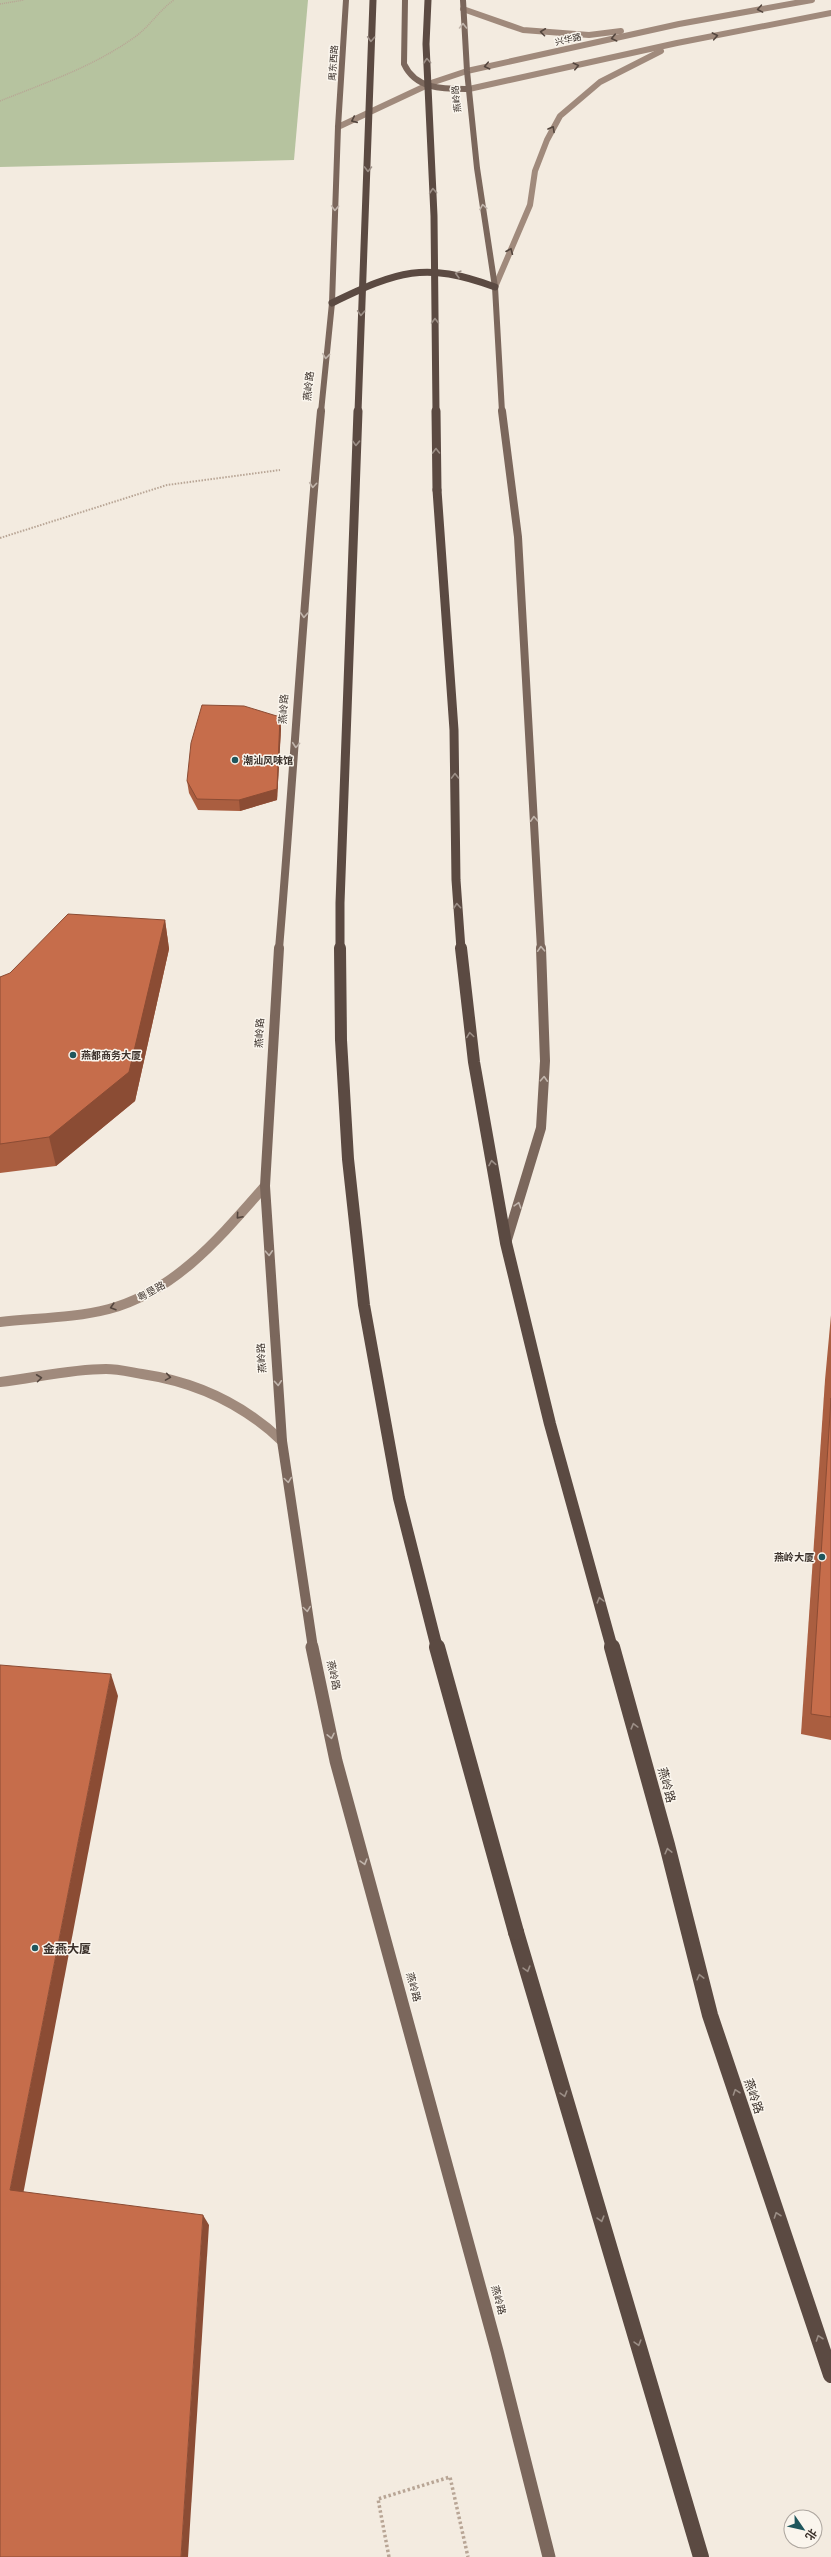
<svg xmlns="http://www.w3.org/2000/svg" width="831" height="2557" viewBox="0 0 831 2557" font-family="'Open Sans','Noto Sans SC',sans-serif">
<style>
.green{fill:#b6c39f}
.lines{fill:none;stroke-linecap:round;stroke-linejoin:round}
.path-far2{stroke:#b8a595;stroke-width:1.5;stroke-dasharray:1 1;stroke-linecap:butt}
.path-far1{stroke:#b8a595;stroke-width:2;stroke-dasharray:1.5 1.5;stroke-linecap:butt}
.path{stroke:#b8a595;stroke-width:3.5;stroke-dasharray:2.5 2.5;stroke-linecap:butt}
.secondary-far1{stroke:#a08a7c;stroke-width:6}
.secondary{stroke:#a08a7c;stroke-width:10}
.primary-far3{stroke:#7b675c;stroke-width:6}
.primary-far2{stroke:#7b675c;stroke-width:8}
.primary-far1{stroke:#7b675c;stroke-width:10}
.primary{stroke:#7b675c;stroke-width:13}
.highway-far3{stroke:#5b4a42;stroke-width:7}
.highway-far2{stroke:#5b4a42;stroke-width:9}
.highway-far1{stroke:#5b4a42;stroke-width:12}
.highway{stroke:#5b4a42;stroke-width:16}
.highway-bridge-far3{stroke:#5b4a42;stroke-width:7}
.highway-bridge-far2{stroke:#5b4a42;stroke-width:9}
.highway-bridge-far1{stroke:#5b4a42;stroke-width:12}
.highway-bridge{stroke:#5b4a42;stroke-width:16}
.wall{fill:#aa5e40}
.shaded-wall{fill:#8b4c34}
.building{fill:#c66d4b;stroke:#8b4c34}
.oneway{stroke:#54463e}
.oneway2{stroke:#c1b5ac}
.oneway3{stroke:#9b8e86}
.poi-dot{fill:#1f565c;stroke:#faf5ed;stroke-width:1.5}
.labels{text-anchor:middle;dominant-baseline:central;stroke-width:3;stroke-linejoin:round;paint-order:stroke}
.far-street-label{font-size:9px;fill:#3a302a;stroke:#faf5ed}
.street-label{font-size:10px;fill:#3a302a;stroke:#faf5ed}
.poi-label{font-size:10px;font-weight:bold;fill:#3a302a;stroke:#faf5ed;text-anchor:start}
.near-street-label{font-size:12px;fill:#3a302a;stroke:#faf5ed}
.near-poi-label{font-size:12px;font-weight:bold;fill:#3a302a;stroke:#faf5ed;text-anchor:start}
</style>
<rect width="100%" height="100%" fill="#f3ebe0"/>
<!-- green -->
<path class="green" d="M0,0h308l-14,160 -294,7z"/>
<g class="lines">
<!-- path-far2 -->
<g class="path-far2">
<path d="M0,4l24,-4"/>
<path d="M0,101c45,-18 92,-34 132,-62 17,-11 26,-28 42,-39"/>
</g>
<!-- path-far1 -->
<path class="path-far1" d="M0,538l167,-53 113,-15"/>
<!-- path -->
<path class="path" d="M389,2557l-11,-58 72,-22 18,80"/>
<!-- secondary-far1 -->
<g class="secondary-far1">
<path d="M463,9l60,21 66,5 32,-4"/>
<path d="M469,89l208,-46 154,-30"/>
<path d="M338,127l96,-45 33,-11 212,-47 133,-24"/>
<path d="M495,287l35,-82 5,-34 12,-31 13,-24 40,-34 61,-31"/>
</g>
<!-- secondary -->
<g class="secondary">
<path d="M0,1322c36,-4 74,-4 109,-13 67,-18 112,-73 156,-123"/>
<path d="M0,1382c35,-4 70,-13 106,-13 12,0 24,3 36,5 54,8 100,29 140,67"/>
</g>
<!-- primary-far3 -->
<g class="primary-far3">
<path d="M405,0l-1,64c12,26 40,25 65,25"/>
<path d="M463,0l4,71 10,97 18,119 7,125"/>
<path d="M321,412l11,-109 6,-176 8,-127"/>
</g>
<!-- primary-far2 -->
<g class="primary-far2">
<path d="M502,411l16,126 23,412"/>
<path d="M279,949c15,-179 25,-359 42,-538"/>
</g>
<!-- primary-far1 -->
<g class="primary-far1">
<path d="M279,948l-14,238 17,255 31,207"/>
<path d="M506,1243l35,-115 4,-67 -4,-113"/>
</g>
<!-- primary -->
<path class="primary" d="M312,1647l24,114 161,590 52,206"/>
<!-- highway-far3 -->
<path class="highway-far3" d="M332,303c66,-32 92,-42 163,-16"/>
<!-- highway-far2 -->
<path class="highway-far2" d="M437,490l17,240 2,150 5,69"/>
<!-- highway-far1 -->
<path class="highway-far1" d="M461,948l13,114 32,181 44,181 62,224"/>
<!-- highway -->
<g class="highway">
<path d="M612,1647l55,198 43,170 121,360"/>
<path d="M516,1932l185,625"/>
</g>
<!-- highway-bridge-far3 -->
<g class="highway-bridge-far3">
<path d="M428,0l-2,44 8,172 2,196"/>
<path d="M358,412l15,-412"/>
</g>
<!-- highway-bridge-far2 -->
<g class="highway-bridge-far2">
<path d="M436,411l1,79"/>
<path d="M340,949v-46l18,-492"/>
</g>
<!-- highway-bridge-far1 -->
<path class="highway-bridge-far1" d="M340,948l1,92 7,119 16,146 35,193 38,150"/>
<!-- highway-bridge -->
<path class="highway-bridge" d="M437,1647l79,285"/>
</g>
<!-- wall -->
<g class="wall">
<path d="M280,717l1,12 -4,71 -37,11 -42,-1 -9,-17 -2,-12z"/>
<path d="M165,920l4,29 -34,152 -79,65 -56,7v-196z"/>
<path d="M831,1315v425l-30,-6 24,-354z"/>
</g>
<!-- shaded-wall -->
<g class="shaded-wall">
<path d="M280,717l1,12 -4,71 -37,11 -1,-11z"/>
<path d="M165,920l4,29 -34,152 -79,65 -7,-29z"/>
<path d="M111,1674l7,22 -96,504 -12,-10z"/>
<path d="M203,2215l6,10 -21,332h-7z"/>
</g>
<!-- building -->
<g class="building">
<path d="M202,705l42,1 36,11 -3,72 -38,11 -42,-1 -10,-18 4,-38z"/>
<path d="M68,914l97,6 -36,152 -80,65 -49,7v-167l10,-4z"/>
<path d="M831,1398v319l-20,-3z"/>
<path d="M0,1665l111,9 -101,516 193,25 -22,342h-181z"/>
</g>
<!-- one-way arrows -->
<defs><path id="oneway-chevron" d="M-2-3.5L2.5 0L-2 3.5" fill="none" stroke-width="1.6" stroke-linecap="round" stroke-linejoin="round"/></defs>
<g class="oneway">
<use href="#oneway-chevron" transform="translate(760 9) rotate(170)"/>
<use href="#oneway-chevron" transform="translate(543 32) rotate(-173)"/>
<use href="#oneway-chevron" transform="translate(715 36) rotate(-11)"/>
<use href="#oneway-chevron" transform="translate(614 38) rotate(167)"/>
<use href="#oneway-chevron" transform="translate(487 66) rotate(168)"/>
<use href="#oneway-chevron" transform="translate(576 66) rotate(-13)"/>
<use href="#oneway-chevron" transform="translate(354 120) rotate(156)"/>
<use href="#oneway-chevron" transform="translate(552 129) rotate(-61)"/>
<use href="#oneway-chevron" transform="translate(510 251) rotate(-67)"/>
<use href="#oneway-chevron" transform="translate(239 1216) rotate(131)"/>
<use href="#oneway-chevron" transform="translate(113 1307) rotate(163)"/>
<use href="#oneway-chevron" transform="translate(168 1377) rotate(9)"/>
<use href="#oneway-chevron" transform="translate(39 1378) rotate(-7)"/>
</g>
<g class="oneway2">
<use href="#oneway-chevron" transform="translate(463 26) rotate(-90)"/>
<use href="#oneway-chevron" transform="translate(483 207) rotate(-99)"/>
<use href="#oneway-chevron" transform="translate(335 208) rotate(92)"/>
<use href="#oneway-chevron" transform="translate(326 356) rotate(96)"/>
<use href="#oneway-chevron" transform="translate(313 485) rotate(95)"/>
<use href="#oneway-chevron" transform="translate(304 615) rotate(93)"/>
<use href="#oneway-chevron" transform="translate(296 745) rotate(95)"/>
<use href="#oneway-chevron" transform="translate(534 819) rotate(-93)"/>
<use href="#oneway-chevron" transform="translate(541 949) rotate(-93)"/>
<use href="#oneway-chevron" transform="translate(544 1079) rotate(-87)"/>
<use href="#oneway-chevron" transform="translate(518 1205) rotate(-73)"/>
<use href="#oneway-chevron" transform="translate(269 1253) rotate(87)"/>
<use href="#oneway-chevron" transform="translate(278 1383) rotate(86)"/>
<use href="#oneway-chevron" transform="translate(288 1480) rotate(82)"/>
<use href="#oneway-chevron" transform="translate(307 1609) rotate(82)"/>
<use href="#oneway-chevron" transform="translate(331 1736) rotate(78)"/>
<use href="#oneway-chevron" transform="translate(364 1862) rotate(74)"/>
</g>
<g class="oneway3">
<use href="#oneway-chevron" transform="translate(371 39) rotate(93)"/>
<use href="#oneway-chevron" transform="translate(427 61) rotate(-93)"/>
<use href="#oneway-chevron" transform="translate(368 169) rotate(91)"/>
<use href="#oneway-chevron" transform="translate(433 191) rotate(-93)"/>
<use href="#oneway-chevron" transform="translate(458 274) rotate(-165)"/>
<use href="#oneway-chevron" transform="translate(361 313) rotate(93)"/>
<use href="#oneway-chevron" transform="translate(435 321) rotate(-91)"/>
<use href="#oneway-chevron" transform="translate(356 443) rotate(92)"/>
<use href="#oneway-chevron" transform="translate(436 451) rotate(-91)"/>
<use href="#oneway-chevron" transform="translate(455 776) rotate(-91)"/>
<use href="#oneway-chevron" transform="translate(457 906) rotate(-94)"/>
<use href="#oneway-chevron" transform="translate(470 1035) rotate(-98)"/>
<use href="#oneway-chevron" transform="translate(492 1163) rotate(-100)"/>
<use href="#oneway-chevron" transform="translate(600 1600) rotate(-105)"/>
<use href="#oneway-chevron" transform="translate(634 1726) rotate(-105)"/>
<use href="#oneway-chevron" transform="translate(668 1851) rotate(-104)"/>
<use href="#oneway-chevron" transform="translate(527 1969) rotate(74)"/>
<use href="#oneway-chevron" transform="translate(700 1977) rotate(-104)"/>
<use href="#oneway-chevron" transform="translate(736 2092) rotate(-109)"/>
<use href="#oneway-chevron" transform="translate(564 2094) rotate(74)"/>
<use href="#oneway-chevron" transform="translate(777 2215) rotate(-109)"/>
<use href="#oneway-chevron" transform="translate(601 2219) rotate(74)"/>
<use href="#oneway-chevron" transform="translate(819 2338) rotate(-109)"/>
<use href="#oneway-chevron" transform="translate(638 2343) rotate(74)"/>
</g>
<!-- markers -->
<g class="poi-dot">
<circle cx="235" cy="760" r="4"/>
<circle cx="73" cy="1055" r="4"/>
<circle cx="822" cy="1557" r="4"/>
<circle cx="35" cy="1948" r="4"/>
</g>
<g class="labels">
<!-- far-street labels -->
<g class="far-street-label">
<text transform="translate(568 39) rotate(-13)">兴华路</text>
<text transform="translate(333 63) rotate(-86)">禺东西路</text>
<text transform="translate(456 99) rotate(-97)">燕岭路</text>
</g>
<!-- street labels -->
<g class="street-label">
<text transform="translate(308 386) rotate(-84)">燕岭路</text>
<text transform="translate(283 709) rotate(-86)">燕岭路</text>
<text transform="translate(259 1033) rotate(-87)">燕岭路</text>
<text transform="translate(151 1291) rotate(-29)">粤垦路</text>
<text transform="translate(261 1358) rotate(-94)">燕岭路</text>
<text transform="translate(334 1675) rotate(78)">燕岭路</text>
<text transform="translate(414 1987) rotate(75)">燕岭路</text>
<text transform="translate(499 2300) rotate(75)">燕岭路</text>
</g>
<!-- poi labels -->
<g class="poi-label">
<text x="243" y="760">潮汕风味馆</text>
<text x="81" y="1055">燕都商务大厦</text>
<text x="814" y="1557" text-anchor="end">燕岭大厦</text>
</g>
<!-- near-street labels -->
<g class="near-street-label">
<text transform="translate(667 1785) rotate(75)">燕岭路</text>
<text transform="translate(754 2096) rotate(71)">燕岭路</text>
</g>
<!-- near-poi labels -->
<g class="near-poi-label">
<text x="43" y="1948">金燕大厦</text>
</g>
</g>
<!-- north arrow -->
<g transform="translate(803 2529) rotate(124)"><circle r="19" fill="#faf5ed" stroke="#ada69f"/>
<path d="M0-3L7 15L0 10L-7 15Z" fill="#1f565c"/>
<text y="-6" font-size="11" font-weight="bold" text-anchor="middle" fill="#3a302a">北</text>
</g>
</svg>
